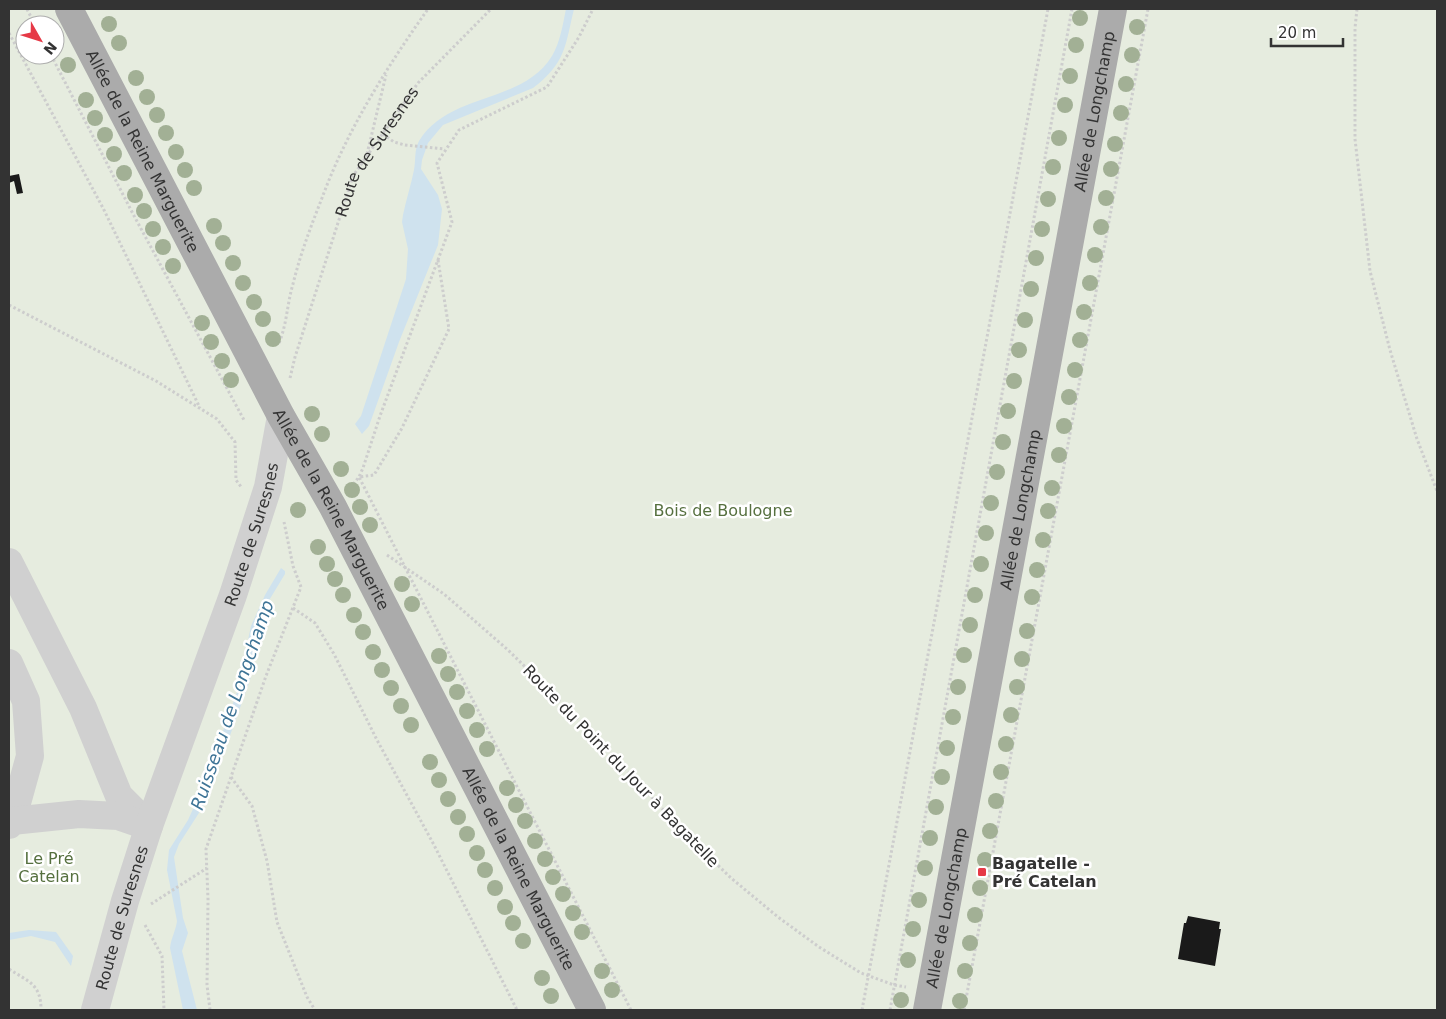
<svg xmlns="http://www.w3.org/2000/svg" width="1446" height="1019" viewBox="0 0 1446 1019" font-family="'DejaVu Sans',sans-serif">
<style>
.green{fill:#e6ecdf;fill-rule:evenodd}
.water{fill:#cfe2ee}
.building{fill:#1a1a1a}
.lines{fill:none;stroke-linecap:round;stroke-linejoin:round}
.path{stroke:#cdcdcd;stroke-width:3;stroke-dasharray:2.5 2.5;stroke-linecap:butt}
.minor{stroke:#d0d0d0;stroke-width:28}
.major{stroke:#ababab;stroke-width:28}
.tree{fill:#a2b095}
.poi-dot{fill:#e63946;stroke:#fff;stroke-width:2}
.labels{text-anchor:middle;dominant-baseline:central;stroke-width:5;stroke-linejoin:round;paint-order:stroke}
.street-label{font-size:16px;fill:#333;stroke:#fff}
.park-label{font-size:16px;fill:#56703f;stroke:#fff}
.poi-label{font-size:16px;font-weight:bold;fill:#333;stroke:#fff;text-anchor:start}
.water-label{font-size:18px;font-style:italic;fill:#3f7597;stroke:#fff}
</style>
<rect width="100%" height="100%" fill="#fff"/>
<!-- green -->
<path class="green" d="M9,9h1428v1001h-1428zM25,25h30v30h-30z"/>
<!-- water -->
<g class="water">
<path d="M566,9h8c-9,37 -8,54 -41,79l-90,37 -15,18 -6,17 -1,9 17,26 4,14 -4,36 -39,97 -30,84 -7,8 -7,-10 6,-8 45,-137 2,-30 -6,-27 1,-7c3,-15 8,-30 11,-45 2,-10 0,-20 5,-29 30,-49 104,-37 133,-85 8,-13 11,-32 14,-47z"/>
<path d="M281,568l4,3v3l-20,33 -15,73 -44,122 -27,42 -5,13 9,61 5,15 -6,18 15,59h-14l-13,-62c1,-10 6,-18 7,-27l-10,-51 2,-20 19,-30 15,-33 34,-95 14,-66 14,-31z"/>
<path d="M29,930l27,2 17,24 -2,10 -16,-24 -24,-6 -22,4v-7z"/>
</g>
<!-- building -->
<g class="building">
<path d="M19,174l4,19 -6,1 -3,-13 -5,2v-7z"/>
<path d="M1188,916l32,6 -1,7h2l-6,37 -37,-7 6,-36h2z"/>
</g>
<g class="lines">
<!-- path -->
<g class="path">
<path d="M27,9l8,16"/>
<path d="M1357,9l-2,19v111l15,132 20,79 27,89 20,52"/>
<path d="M9,33l94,175 97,200"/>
<path d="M51,55l81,157 112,208"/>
<path d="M383,134l11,8 11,3 40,4"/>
<path d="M367,154l19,-79"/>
<path d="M438,260l11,69 -47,99 -28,47 -15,2 272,533"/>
<path d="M9,305l147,76 61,38 18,23 1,38 6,8"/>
<path d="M279,343c8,-19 8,-39 14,-59 7,-29 18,-58 29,-86 25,-68 65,-131 106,-189"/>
<path id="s1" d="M290,378l5,-21 58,-181 65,-93 73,-74"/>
<path d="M350,488l9,-11 4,-9 17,-52 72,-194 -15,-59 22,-33 88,-43 32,-50 14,-28"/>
<path d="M387,555l57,39 64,56 76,75 100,107 47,46 47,39 41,30 42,26 33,12 12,2"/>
<path d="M293,608l22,15 19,31 43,86 57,105 83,165"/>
<path d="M231,777l21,29 15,55 10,61 30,75 8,13"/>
<path d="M151,904l56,-36"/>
<path d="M145,925l17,31 2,54"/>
<path d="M9,969c20,13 32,15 32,41"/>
<path d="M210,1010l-3,-25 1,-86 -2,-50 60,-173 35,-89 -8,-21 -9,-44"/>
<path d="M862,1010l186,-1001"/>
<path d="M890,1010l182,-1001"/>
<path d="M964,1010l184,-1001"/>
</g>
<!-- minor -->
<g class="minor">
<path d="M9,562l74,146 36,88 30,30"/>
<path d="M9,663l17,38 4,55 -18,65 -3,4"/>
<path d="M9,820l3,1 67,-7 39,2 29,10"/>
<path id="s2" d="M95,1010l30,-109 24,-75 84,-231 35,-108 13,-71"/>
</g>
<!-- major -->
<g class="major">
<path id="s3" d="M69,9l212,407 52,91 259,503"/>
<path id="s4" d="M927,1010l186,-1001"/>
</g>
</g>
<!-- trees -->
<g class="tree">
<circle cx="1080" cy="18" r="8"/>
<circle cx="109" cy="24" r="8"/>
<circle cx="1137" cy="27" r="8"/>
<circle cx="119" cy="43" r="8"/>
<circle cx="1076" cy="45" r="8"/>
<circle cx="1132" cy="55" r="8"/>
<circle cx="68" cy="65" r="8"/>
<circle cx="1070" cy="76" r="8"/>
<circle cx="136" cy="78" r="8"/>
<circle cx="1126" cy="84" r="8"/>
<circle cx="147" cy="97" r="8"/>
<circle cx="86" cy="100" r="8"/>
<circle cx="1065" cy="105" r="8"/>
<circle cx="1121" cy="113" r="8"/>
<circle cx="157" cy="115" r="8"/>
<circle cx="95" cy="118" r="8"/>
<circle cx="166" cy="133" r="8"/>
<circle cx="105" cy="135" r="8"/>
<circle cx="1059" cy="138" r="8"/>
<circle cx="1115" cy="144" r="8"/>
<circle cx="176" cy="152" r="8"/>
<circle cx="114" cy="154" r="8"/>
<circle cx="1053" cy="167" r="8"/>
<circle cx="1111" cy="169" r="8"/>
<circle cx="185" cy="170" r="8"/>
<circle cx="124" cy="173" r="8"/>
<circle cx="194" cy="188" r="8"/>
<circle cx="135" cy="195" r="8"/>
<circle cx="1106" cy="198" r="8"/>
<circle cx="1048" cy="199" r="8"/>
<circle cx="144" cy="211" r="8"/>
<circle cx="214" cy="226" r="8"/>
<circle cx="1101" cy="227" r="8"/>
<circle cx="153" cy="229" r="8"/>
<circle cx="1042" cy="229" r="8"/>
<circle cx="223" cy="243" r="8"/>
<circle cx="163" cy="247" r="8"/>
<circle cx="1095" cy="255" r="8"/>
<circle cx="1036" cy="258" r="8"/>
<circle cx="233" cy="263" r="8"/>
<circle cx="173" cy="266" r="8"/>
<circle cx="243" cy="283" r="8"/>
<circle cx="1090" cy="283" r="8"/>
<circle cx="1031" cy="289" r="8"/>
<circle cx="254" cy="302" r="8"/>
<circle cx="1084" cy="312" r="8"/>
<circle cx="263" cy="319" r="8"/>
<circle cx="1025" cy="320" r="8"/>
<circle cx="202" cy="323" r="8"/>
<circle cx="273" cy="339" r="8"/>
<circle cx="1080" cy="340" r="8"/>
<circle cx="211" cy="342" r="8"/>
<circle cx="1019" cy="350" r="8"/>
<circle cx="222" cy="361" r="8"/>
<circle cx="1075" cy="370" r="8"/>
<circle cx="231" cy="380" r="8"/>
<circle cx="1014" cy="381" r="8"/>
<circle cx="1069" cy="397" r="8"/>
<circle cx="1008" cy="411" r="8"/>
<circle cx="312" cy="414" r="8"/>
<circle cx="1064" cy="426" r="8"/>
<circle cx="322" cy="434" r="8"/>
<circle cx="1003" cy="442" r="8"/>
<circle cx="1059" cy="455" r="8"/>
<circle cx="341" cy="469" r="8"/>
<circle cx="997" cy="472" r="8"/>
<circle cx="1052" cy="488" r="8"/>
<circle cx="352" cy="490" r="8"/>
<circle cx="991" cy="503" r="8"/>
<circle cx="360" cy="507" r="8"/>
<circle cx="298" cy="510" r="8"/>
<circle cx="1048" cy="511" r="8"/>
<circle cx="370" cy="525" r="8"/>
<circle cx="986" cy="533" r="8"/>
<circle cx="1043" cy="540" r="8"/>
<circle cx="318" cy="547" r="8"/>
<circle cx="327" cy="564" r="8"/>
<circle cx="981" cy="564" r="8"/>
<circle cx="1037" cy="570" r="8"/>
<circle cx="335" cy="579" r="8"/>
<circle cx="402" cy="584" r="8"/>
<circle cx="343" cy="595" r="8"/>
<circle cx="975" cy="595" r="8"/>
<circle cx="1032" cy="597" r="8"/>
<circle cx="412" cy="604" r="8"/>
<circle cx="354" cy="615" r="8"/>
<circle cx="970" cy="625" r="8"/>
<circle cx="1027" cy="631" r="8"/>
<circle cx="363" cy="632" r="8"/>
<circle cx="373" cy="652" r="8"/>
<circle cx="964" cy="655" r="8"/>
<circle cx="439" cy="656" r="8"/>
<circle cx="1022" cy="659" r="8"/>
<circle cx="382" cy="670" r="8"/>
<circle cx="448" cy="674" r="8"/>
<circle cx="958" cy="687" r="8"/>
<circle cx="1017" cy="687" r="8"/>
<circle cx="391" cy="688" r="8"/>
<circle cx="457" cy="692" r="8"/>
<circle cx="401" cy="706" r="8"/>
<circle cx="467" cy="711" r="8"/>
<circle cx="1011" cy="715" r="8"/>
<circle cx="953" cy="717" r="8"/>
<circle cx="411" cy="725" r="8"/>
<circle cx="477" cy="730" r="8"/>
<circle cx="1006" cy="744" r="8"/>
<circle cx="947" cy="748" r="8"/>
<circle cx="487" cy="749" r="8"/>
<circle cx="430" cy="762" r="8"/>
<circle cx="1001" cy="772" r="8"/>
<circle cx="942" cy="777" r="8"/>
<circle cx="439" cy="780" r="8"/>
<circle cx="507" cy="788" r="8"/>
<circle cx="448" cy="799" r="8"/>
<circle cx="996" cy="801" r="8"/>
<circle cx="516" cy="805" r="8"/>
<circle cx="936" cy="807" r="8"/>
<circle cx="458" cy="817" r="8"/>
<circle cx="525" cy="821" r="8"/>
<circle cx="990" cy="831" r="8"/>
<circle cx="467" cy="834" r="8"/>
<circle cx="930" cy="838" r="8"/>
<circle cx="535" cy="841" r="8"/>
<circle cx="477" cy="853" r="8"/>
<circle cx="545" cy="859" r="8"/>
<circle cx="985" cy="860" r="8"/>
<circle cx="925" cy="868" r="8"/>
<circle cx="485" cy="870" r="8"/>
<circle cx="553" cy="877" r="8"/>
<circle cx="495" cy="888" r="8"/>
<circle cx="980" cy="888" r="8"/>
<circle cx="563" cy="894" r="8"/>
<circle cx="919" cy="900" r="8"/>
<circle cx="505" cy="907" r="8"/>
<circle cx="573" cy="913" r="8"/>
<circle cx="975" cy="915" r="8"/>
<circle cx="513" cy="923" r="8"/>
<circle cx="913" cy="929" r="8"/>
<circle cx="582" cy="932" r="8"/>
<circle cx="523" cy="941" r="8"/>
<circle cx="970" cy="943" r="8"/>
<circle cx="908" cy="960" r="8"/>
<circle cx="602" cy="971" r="8"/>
<circle cx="965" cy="971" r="8"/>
<circle cx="542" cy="978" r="8"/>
<circle cx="612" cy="990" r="8"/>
<circle cx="551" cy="996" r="8"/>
<circle cx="901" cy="1000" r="8"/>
<circle cx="960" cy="1001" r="8"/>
</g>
<!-- markers -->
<rect class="poi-dot" x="977" y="867" width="10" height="10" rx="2.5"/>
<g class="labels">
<!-- street labels -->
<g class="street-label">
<text stroke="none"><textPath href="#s4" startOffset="914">Allée de Longchamp</textPath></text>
<text stroke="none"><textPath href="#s3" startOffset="160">Allée de la Reine Marguerite</textPath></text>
<text stroke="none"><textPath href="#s1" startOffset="244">Route de Suresnes</textPath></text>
<text stroke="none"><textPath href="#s3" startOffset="565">Allée de la Reine Marguerite</textPath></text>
<text stroke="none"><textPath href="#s4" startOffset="509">Allée de Longchamp</textPath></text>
<text stroke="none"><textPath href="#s2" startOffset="501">Route de Suresnes</textPath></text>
<text transform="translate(621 766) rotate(46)">Route du Point du Jour à Bagatelle</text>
<text stroke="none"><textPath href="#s3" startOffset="970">Allée de la Reine Marguerite</textPath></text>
<text stroke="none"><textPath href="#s4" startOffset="104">Allée de Longchamp</textPath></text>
<text stroke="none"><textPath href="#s2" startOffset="96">Route de Suresnes</textPath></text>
</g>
<!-- park labels -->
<g class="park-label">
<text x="723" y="510">Bois de Boulogne</text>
<text x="49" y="858">Le Pré<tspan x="49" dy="18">Catelan</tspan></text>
</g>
<!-- poi labels -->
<g class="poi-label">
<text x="992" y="863">Bagatelle -<tspan x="992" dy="18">Pré Catelan</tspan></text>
</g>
<!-- water labels -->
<g class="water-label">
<text transform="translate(232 705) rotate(-71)">Ruisseau de Longchamp</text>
</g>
</g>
<!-- border -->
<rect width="1446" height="1019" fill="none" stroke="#333333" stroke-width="20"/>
<!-- north arrow -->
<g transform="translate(40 40) rotate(129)"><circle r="24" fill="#ffffff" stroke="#adadad"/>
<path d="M0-4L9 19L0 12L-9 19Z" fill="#e63946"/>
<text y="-8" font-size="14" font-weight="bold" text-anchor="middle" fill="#333333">N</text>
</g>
<!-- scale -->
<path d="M1271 38v8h72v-8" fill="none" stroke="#333333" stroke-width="2.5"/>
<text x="1278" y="38" font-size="15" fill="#333333" stroke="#ffffff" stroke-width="4" paint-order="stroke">20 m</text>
</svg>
